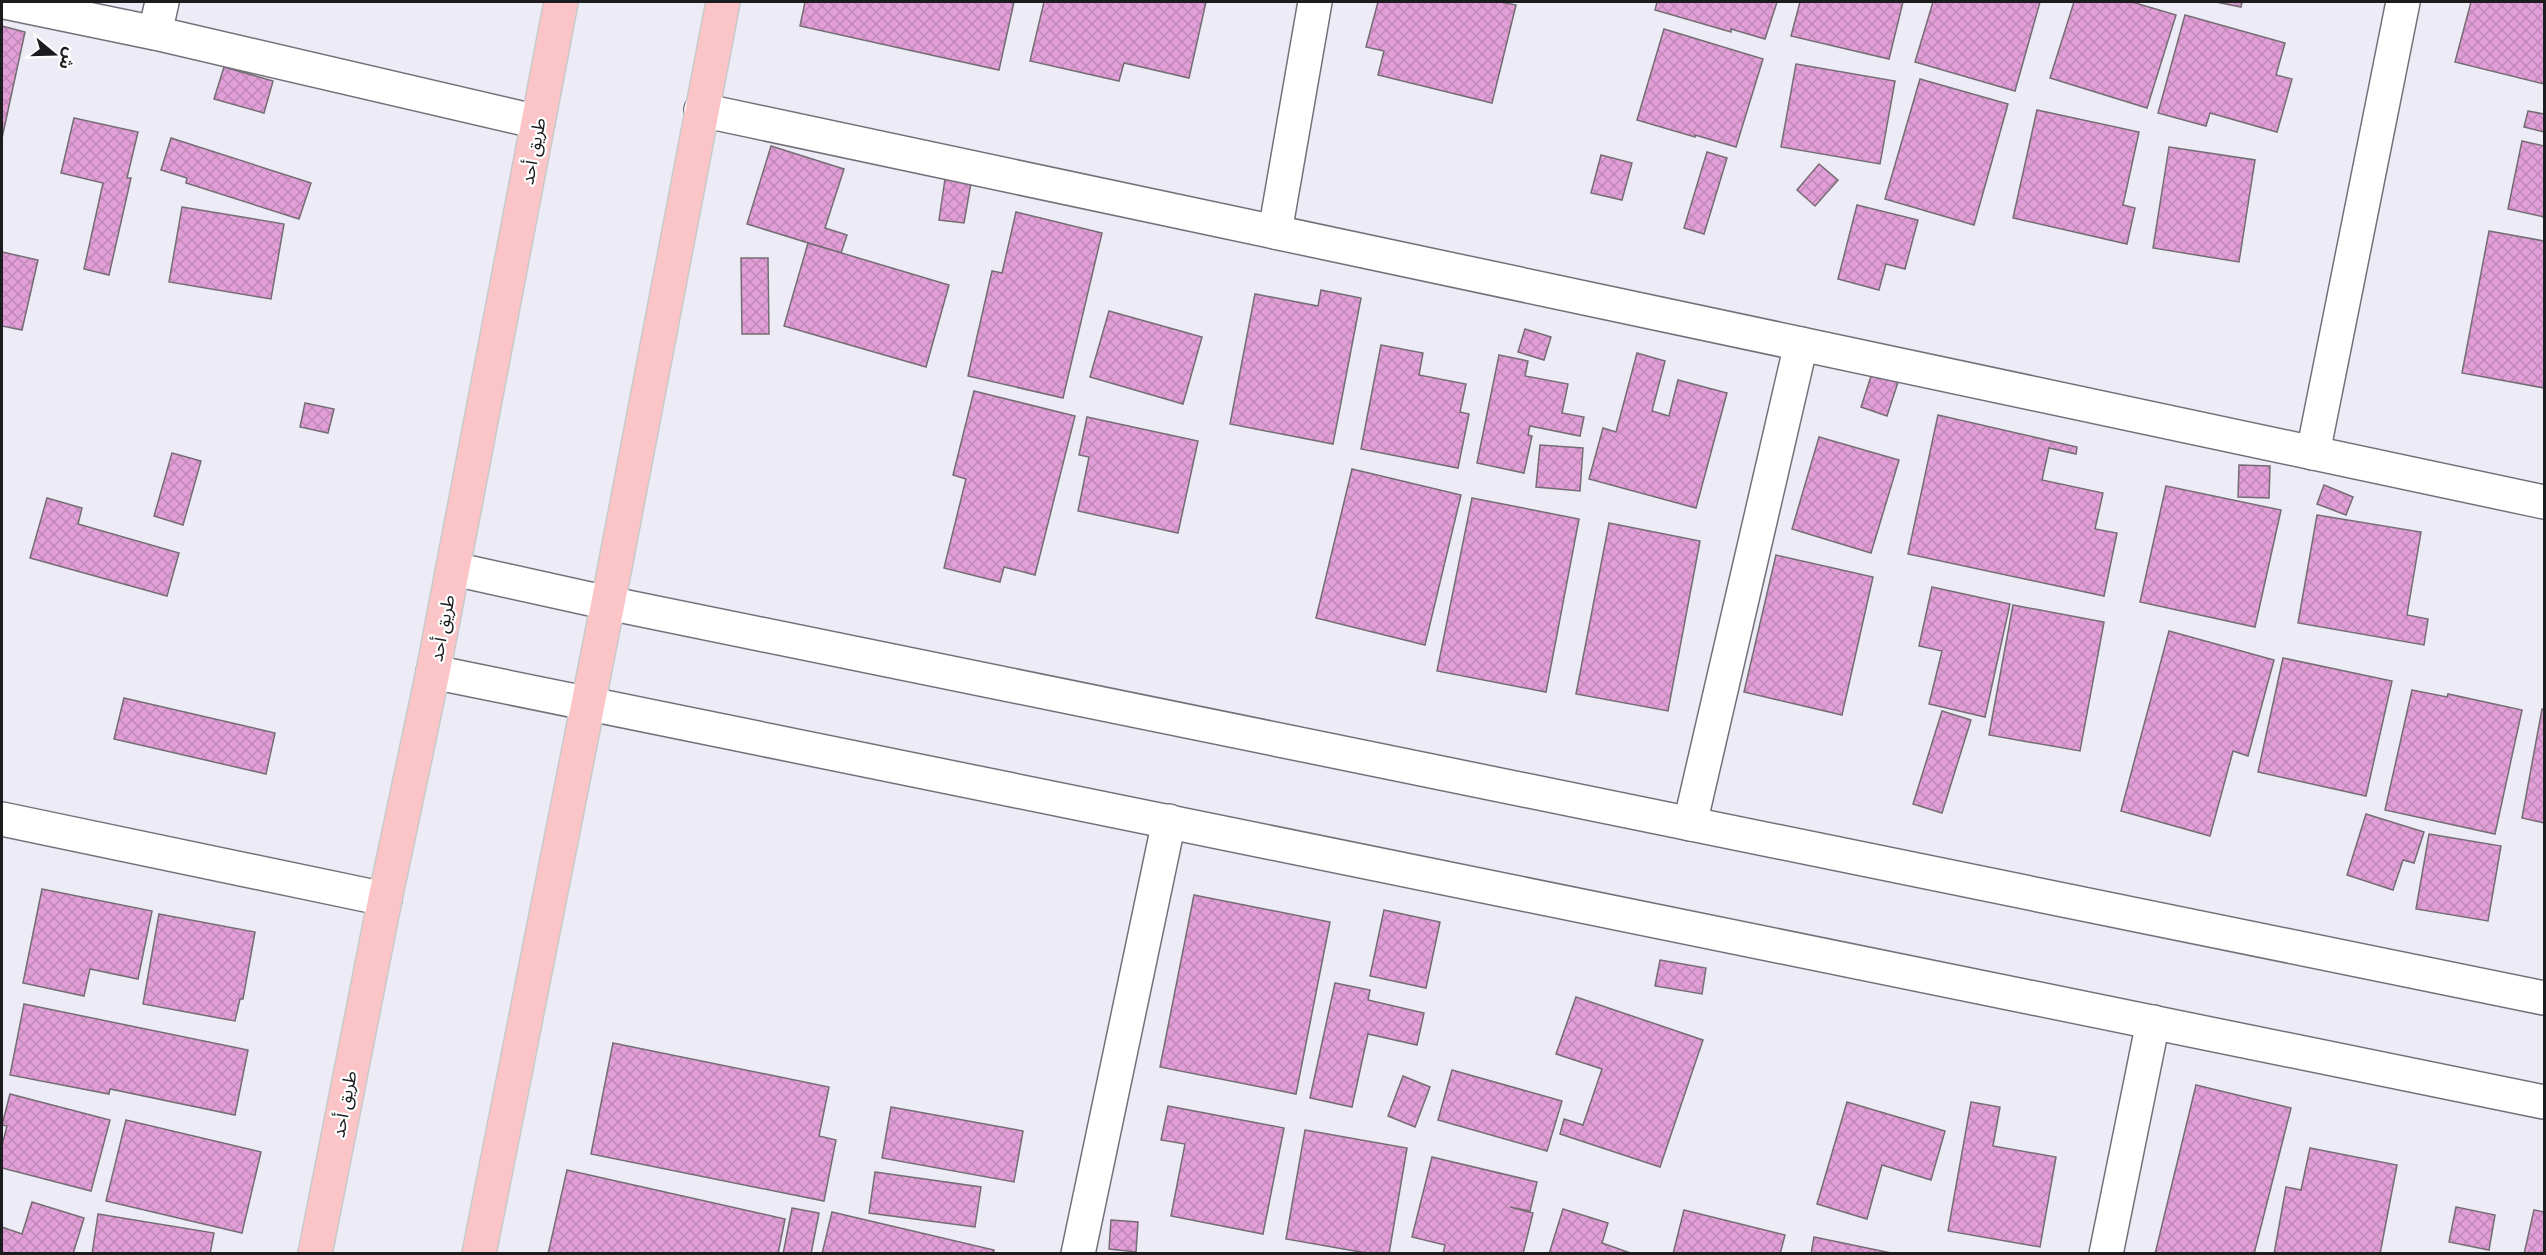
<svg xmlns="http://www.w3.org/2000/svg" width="2546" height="1255" viewBox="0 0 2546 1255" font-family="Raleway,'Noto Sans Arabic',sans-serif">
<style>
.building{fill:url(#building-cross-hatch);stroke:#756d73;stroke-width:1.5}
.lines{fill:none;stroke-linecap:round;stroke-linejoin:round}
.minor-casing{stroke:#727179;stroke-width:36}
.major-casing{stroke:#c9c9c9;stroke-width:36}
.minor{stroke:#fff;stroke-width:33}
.major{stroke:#fbc5c7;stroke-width:33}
.labels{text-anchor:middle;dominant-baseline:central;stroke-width:4.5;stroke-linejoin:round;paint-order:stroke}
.street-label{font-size:18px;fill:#1c1c1f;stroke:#fff}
</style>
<defs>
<pattern id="building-cross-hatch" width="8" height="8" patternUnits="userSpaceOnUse" patternTransform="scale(1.5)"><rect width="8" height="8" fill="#e19ed7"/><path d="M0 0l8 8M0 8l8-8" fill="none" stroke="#c088b8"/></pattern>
</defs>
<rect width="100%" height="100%" fill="#edebf5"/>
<!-- building -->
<g class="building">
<path d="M805,2h209l-15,68 -199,-44z"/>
<path d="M1044,2h162l-17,76 -65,-15 -5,18 -89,-20z"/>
<path d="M1378,2h123l15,3 -24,98 -114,-28 6,-24 -18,-4z"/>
<path d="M1657,2h120l-12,37 -34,-10v3l-76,-22z"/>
<path d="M1800,2h103l-14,57 -98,-23z"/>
<path d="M1933,2h107l-25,89 -100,-29z"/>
<path d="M2074,2h58l44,13 -29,93 -97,-30z"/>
<path d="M2216,2h26l-1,5z"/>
<path d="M2471,2h73v82l-89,-22z"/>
<path d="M2185,15l100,28 -9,32 16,4 -15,53 -67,-19 -4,13 -48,-13z"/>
<path d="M2,26l23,6 -23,106z"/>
<path d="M1664,29l99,30 -27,88 -41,-12v2l-58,-17z"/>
<path d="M1796,64l99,17 -15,83 -99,-17z"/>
<path d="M224,67l49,14 -9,32 -50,-14z"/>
<path d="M1920,79l88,25 -34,121 -89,-26z"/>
<path d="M2037,110l102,22 -16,73 12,3 -8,36 -114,-26z"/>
<path d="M2528,111l16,3v18l-20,-5z"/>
<path d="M74,118l64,14 -11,46h4l-22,97 -25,-6 19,-86 -42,-10z"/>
<path d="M171,138l140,45 -12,36 -113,-36 1,-5 -26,-8z"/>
<path d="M2522,141l22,5v71l-36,-8z"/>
<path d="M771,146l73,23 -19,59 22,7 -6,18 -94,-29z"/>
<path d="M2169,147l86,13 -16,102 -86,-14z"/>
<path d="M1707,152l20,6 -23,76 -20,-6z"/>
<path d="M1601,155l31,8 -10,37 -31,-7z"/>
<path d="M1819,164l19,16 -23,26 -18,-16z"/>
<path d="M945,179l26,4 -7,40 -25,-3z"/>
<path d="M1857,205l61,15 -13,49 -19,-5 -7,26 -41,-11z"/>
<path d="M182,207l102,17 -13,75 -102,-17z"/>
<path d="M1016,212l86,21 -39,165 -95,-22 24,-105 10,2z"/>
<path d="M2489,231l55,10v147l-82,-15z"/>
<path d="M808,243l141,42 -23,82 -142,-41z"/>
<path d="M2,252l36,8 -16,70 -20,-4z"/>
<path d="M741,258h27l1,76h-27z"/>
<path d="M1321,290l40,8 -28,146 -103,-20 25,-130 63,12z"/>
<path d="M1109,311l93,26 -19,67 -93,-27z"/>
<path d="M1525,329l26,8 -7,23 -26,-8z"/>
<path d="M1381,345l42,8 -4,22 47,9 -6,28 9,2 -11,54 -97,-19z"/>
<path d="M1637,353l28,8 -13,50 17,5 9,-36 49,13 -31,115 -107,-29 14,-51 13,4z"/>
<path d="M1499,355l29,6 -3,15 43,8 -6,29 22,4 -4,19 -50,-10 -2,9 4,1 -8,37 -47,-10z"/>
<path d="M1874,367l26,9 -13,40 -26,-9z"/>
<path d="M974,391l101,25 -40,159 -31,-8 -4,15 -56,-14 22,-89 -13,-4z"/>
<path d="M305,403l29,6 -6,24 -28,-6z"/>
<path d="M1938,415l139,32 -1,7 -27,-6 -7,32 61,13 -8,36 22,4 -13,63 -196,-42z"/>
<path d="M1087,417l111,24 -20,92 -100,-22 11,-54 -10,-2z"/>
<path d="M1819,437l80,23 -28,93 -79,-24z"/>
<path d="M1540,445l43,3 -3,43 -44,-4z"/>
<path d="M172,453l29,8 -18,64 -29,-9z"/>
<path d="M2239,465l31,1 -1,32 -31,-1z"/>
<path d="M1352,469l109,26 -36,150 -109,-27z"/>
<path d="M2324,485l29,12 -7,18 -29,-11z"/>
<path d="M2166,486l115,24 -26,117 -115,-25z"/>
<path d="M47,498l35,10 -4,16 101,29 -12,43 -137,-38z"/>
<path d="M1472,498l107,21 -33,173 -109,-21z"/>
<path d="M2317,515l104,17 -14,83 21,4 -4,26 -126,-22z"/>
<path d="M1609,523l91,18 -32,170 -92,-17z"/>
<path d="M1776,555l97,22 -31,138 -98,-23z"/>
<path d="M1932,587l78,17 -25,113 -56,-13 13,-53 -23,-5z"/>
<path d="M2013,605l91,17 -24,129 -91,-16z"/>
<path d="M2169,631l105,29 -26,96 -15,-5 -23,85 -89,-25z"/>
<path d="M2283,658l109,23 -26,115 -108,-24z"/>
<path d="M2412,690l35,7 1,-3 74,16 -27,124 -110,-24z"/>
<path d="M124,698l151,35 -9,41 -152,-35z"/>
<path d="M2542,709h2v114l-22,-5z"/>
<path d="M1942,711l29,9 -29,93 -29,-9z"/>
<path d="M2366,814l58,18 -10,31 -11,-3 -10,30 -46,-15z"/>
<path d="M2429,834l72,12 -13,75 -72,-12z"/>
<path d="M42,889l110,22 -14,68 -48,-10 -6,27 -61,-13z"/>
<path d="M1194,895l136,27 -34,172 -136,-27z"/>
<path d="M1384,910l56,12 -14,66 -56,-12z"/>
<path d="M159,914l96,18 -12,67h-3l-5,22 -92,-17z"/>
<path d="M1660,960l46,8 -4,26 -47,-8z"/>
<path d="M1335,983l35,7 -2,10 56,13 -7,32 -49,-11 -16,73 -42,-9z"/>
<path d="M1576,997l127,43 -43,127 -100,-33 4,-15 19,6 19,-56 -46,-15z"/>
<path d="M24,1004l224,46 -13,65 -125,-26 -1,5 -99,-19z"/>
<path d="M613,1043l216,44 -10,49 17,4 -12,61 -233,-47z"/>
<path d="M1452,1070l110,31 -15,50 -109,-31z"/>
<path d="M1403,1076l27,11 -15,40 -27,-11z"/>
<path d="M2196,1085l95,23 -37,146h-99z"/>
<path d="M10,1094l100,26 -19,71 -89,-23v-23l5,-19 -5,-1z"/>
<path d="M1847,1102l98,29 -14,49 -49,-15 -15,54 -50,-15z"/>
<path d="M1971,1102l29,5 -7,39 63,11 -16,90 -92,-16z"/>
<path d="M1168,1106l116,22 -21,106 -92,-18 14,-72 -24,-4z"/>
<path d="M891,1107l132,24 -9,51 -132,-24z"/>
<path d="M126,1120l135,32 -19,81 -136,-32z"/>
<path d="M1305,1130l102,18 -18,106h-17l-86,-15z"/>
<path d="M2310,1148l87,17 -17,89h-106l12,-67 15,3z"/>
<path d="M1432,1157l105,25 -7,29 -20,-4 23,6 -10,41h-80l2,-9 -33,-8z"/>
<path d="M567,1170l218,49 -7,35h-230z"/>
<path d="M875,1172l106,15 -6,40 -106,-14z"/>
<path d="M32,1202l52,16 -11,36h-71v-27l20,7z"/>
<path d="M2456,1207l39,8 -6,35 -40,-8z"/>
<path d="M792,1208l27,5 -8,41h-28z"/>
<path d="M1563,1209l45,14 -6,20 31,11h-84z"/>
<path d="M1684,1210l101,25 -5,19h-107z"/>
<path d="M2534,1210l10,2v42h-20z"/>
<path d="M832,1212l162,38 -1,4h-171z"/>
<path d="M98,1214l116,19 -4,21h-118z"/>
<path d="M1111,1220l27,2 -2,30 -27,-3z"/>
<path d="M1814,1237l82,17h-85z"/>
</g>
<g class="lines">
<defs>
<g id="minor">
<path d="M5,2l150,31 383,89"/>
<path d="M155,33l7,-31"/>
<path d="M701,110l1843,392"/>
<path d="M1275,232l40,-230"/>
<path d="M2313,453l90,-451"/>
<path d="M454,569l154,34 1936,395"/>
<path d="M433,672l2111,430"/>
<path d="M2,819l383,80"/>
<path d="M1690,824l111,-480"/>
<path d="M1078,1254l91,-433"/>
<path d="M2106,1254l47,-232"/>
</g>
<g id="major">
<path d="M315,1254l70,-355 48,-227 128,-670"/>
<path d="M479,1254l129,-651 115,-601"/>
</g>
</defs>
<!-- minor casing -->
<use href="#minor" class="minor-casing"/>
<!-- major casing -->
<use href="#major" class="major-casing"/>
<!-- minor -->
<use href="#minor" class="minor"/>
<!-- major -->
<use href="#major" class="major"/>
</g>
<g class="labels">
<!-- street labels -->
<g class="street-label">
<text transform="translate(533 151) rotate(-79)">طريق أحد</text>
<text transform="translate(442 628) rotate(-79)">طريق أحد</text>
<text transform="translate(344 1104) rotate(-79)">طريق أحد</text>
</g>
</g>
<!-- border -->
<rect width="2546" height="1255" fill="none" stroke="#1c1c1f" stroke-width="6"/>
<!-- north arrow -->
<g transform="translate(54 54) rotate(109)" stroke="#ffffff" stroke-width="4.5" paint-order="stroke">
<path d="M0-4.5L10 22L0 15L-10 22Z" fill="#1c1c1f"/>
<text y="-9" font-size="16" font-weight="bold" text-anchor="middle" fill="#1c1c1f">ش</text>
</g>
</svg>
